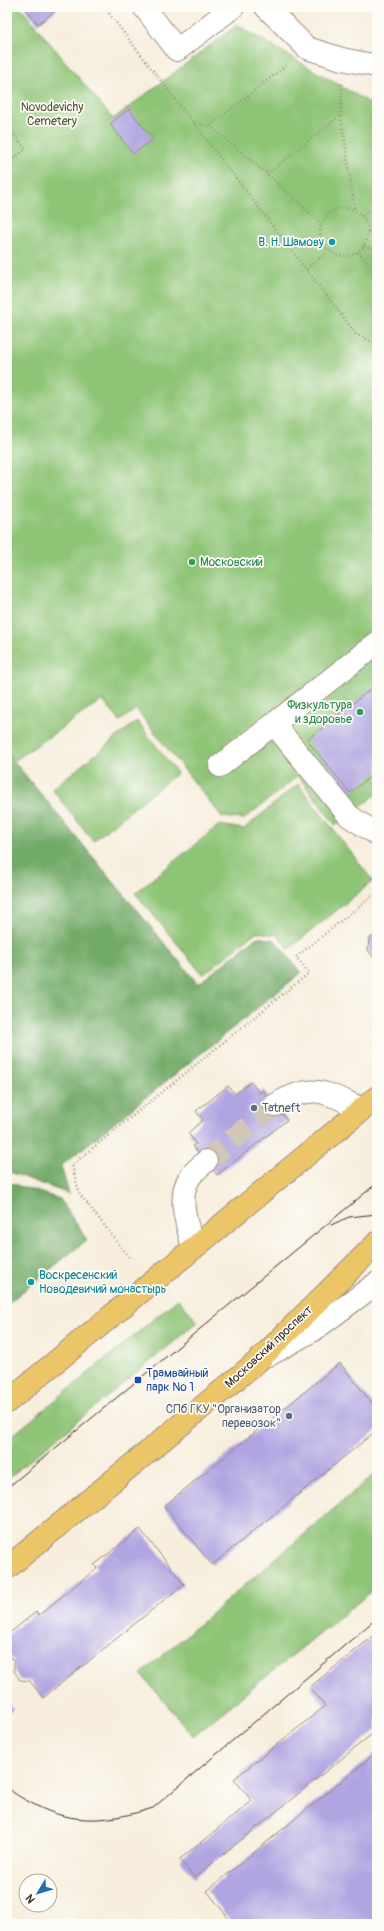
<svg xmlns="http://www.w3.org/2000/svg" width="384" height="1931" viewBox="0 0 384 1931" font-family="Pangolin,sans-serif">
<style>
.green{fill:#8ec476;stroke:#64774a}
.forest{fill:#72aa67;stroke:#566a42}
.building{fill:#b0a4e1}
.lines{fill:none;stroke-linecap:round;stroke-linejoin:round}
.minor-tunnel{stroke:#d1c7b7;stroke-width:22;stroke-dasharray:22 11;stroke-linecap:butt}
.minor-casing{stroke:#998c7e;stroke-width:24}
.major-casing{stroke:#998c7e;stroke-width:24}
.path{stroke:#998c7e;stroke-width:2.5;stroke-dasharray:1 3;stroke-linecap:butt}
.minor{stroke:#fff;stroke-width:22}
.major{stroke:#edc569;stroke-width:22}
.tram{stroke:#3b2a1e;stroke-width:1}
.culture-dot{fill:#0f9aa8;stroke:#fdfcf7;stroke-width:1.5}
.leisure-dot{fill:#2e9e5b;stroke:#fdfcf7;stroke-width:1.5}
.service-dot{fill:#5c6f8a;stroke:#fdfcf7;stroke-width:1.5}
.transit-dot{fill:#1a4fb4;stroke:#fdfcf7;stroke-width:1.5}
.labels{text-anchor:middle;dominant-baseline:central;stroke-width:3.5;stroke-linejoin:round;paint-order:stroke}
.park-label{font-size:12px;fill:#545838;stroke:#fdfcf7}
.culture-label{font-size:12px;fill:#0d838f;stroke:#fdfcf7;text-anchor:end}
.leisure-label{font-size:12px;fill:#27864d;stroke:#fdfcf7;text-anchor:start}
.service-label{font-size:12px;fill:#4e5e75;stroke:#fdfcf7;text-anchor:start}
.street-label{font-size:12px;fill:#3b2a1e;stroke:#fdfcf7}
.transit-label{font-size:12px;fill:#164399;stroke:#fdfcf7;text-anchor:start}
</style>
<rect width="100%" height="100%" fill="#fdfcf7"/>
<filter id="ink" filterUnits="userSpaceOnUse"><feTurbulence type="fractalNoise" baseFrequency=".025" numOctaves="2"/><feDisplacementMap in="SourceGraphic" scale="8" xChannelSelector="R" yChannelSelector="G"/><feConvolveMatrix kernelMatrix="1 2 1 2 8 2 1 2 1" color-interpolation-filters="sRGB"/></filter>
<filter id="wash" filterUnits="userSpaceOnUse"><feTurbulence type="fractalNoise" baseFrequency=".012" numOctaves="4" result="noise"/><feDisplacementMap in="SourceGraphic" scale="16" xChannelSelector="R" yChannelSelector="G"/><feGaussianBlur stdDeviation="0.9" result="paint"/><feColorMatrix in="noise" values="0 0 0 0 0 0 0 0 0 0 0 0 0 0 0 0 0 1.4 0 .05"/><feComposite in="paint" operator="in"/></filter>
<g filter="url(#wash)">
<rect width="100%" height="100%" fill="#f7eedd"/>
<!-- green -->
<g class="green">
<path d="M7,7h13l93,112 124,-94 136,80 4,4v685l-42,31 -37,-49 -54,43 -22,-2 -86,-108 -16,12 -18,-21 -88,61 -7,-8z"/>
<path d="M137,721l40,52 -84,68 -41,-52z"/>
<path d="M298,784l75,97 -84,68 -11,-14 -22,-3 -53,43 -68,-82 84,-68 25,4z"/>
<path d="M178,1299l20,23 -191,157v-39z"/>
<path d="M377,1472v115l-184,149 -52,-62z"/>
</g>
<!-- forest -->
<g class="forest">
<path d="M7,753l191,231 59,-47 18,3 26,33 -240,193 8,28 -62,-23z"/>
<path d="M7,1182l53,17 27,41 -80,64z"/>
</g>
<g id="blocks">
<!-- building -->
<g class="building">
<path d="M24,7h36l-22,17z"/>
<path d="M129,109l24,30 -20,15 -23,-30z"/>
<path d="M377,684v87l-27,22 -43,-53z"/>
<path d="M373,936h4v31l-3,-9 -6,-8 1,-11z"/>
<path d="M251,1082l9,11 3,-3 24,30 -70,55 -24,-29 3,-2 -8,-11 15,-13 -7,-9 32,-25 7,8z"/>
<path d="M340,1363l37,46v21l-165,135 -48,-59z"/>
<path d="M140,1529l44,55 -141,114 -13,-17 -10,-1 -6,-9v-10l-7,-8v-18l29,-23 3,3 58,-47 -3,-3z"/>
<path d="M377,1633v97l-183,148 -14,-19 72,-58 -18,-22 91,-73 -15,-19z"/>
<path d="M7,1702l6,7 -6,6z"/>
<path d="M377,1752v172h-144l-26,-33z"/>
</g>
</g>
</g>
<g filter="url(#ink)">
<use href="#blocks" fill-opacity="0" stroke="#998c7e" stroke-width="1"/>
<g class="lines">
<!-- minor-tunnel -->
<path class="minor-tunnel" d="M206,1161l69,-56"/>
<defs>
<g id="minor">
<path d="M144,7l33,43 56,-43"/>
<path d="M266,7l41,41 35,11 35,7"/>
<path d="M274,724l75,92 28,18"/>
<path d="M220,766l157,-123"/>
<path d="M275,1105c38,-23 50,-13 87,4"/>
<path d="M193,1248c-5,-21 -17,-51 -3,-71 4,-6 11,-11 16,-16"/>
<path d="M269,1355l46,-26 62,-46"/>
</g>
<g id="major">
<path d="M7,1402l370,-305"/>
<path d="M7,1568l251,-207 119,-118"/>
</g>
</defs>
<!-- minor casing -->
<use href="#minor" class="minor-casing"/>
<!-- major casing -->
<use href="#major" class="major-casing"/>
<!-- path -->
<g class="path">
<path d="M104,7l252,327 18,9 3,3"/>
<path d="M342,84l-1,31 14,96"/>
<path d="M194,123l16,3 57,48 54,49"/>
<path d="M7,126l19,23 -19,15"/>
<path d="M210,126l78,-62"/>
<path d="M267,174l74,-59"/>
<circle cx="344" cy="232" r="24"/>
<path d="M362,216l15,-12"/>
<path d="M364,246l13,4"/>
<path d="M358,252l19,21"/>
<path d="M306,269l22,-17"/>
<path d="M129,1257l-50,-64 -7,-28 237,-192 -13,-16 81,-65"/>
</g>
<!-- minor -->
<use href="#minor" class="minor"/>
<!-- major -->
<use href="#major" class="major"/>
<!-- tram -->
<g class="tram">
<path d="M331,1225l18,-8 28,-3"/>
<path d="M7,1488l370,-305"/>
<path d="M7,1787c8,8 17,12 26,17 41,22 78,17 120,4l224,-190"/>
</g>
</g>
</g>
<!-- markers -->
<g class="culture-dot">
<circle cx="332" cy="242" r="4"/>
<circle cx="31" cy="1282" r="4"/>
</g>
<g class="leisure-dot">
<circle cx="192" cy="562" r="4"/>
<circle cx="360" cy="712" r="4"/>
</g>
<g class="service-dot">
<circle cx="254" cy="1108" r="4"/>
<circle cx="289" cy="1416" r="4"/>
</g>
<rect class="transit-dot" x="134" y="1376" width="8" height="8" rx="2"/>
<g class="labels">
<!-- park labels -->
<g class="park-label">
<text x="52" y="107">Novodevichy<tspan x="52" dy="14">Cemetery</tspan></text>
</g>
<!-- culture labels -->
<g class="culture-label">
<text x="324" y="242">В. Н. Шамову</text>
<text x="39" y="1275" text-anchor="start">Воскресенский<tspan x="39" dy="14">Новодевичий монастырь</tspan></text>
</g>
<!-- leisure labels -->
<g class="leisure-label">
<text x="200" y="562">Московский</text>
<text x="352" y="705" text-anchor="end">Физкультура<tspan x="352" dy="14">и здоровье</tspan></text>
</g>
<!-- service labels -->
<g class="service-label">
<text x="262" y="1108">Tatneft</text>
<text x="281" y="1409" text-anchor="end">СПб ГКУ "Организатор<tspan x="281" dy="14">перевозок"</tspan></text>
</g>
<!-- street labels -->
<g class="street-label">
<text transform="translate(269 1347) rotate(-43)">Московский проспект</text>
</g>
<!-- transit labels -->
<g class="transit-label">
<text x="146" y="1373">Трамвайный<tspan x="146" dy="14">парк № 1</tspan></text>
</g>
</g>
<!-- margin -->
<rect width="384" height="1931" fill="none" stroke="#fdfcf7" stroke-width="24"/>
<!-- north arrow -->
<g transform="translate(38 1893) rotate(232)"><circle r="19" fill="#fdfcf7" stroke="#afa8a0"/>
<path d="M0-3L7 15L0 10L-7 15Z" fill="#1f6fb2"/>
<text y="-6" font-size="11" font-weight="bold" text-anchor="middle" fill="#3b2a1e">N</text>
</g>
</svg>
